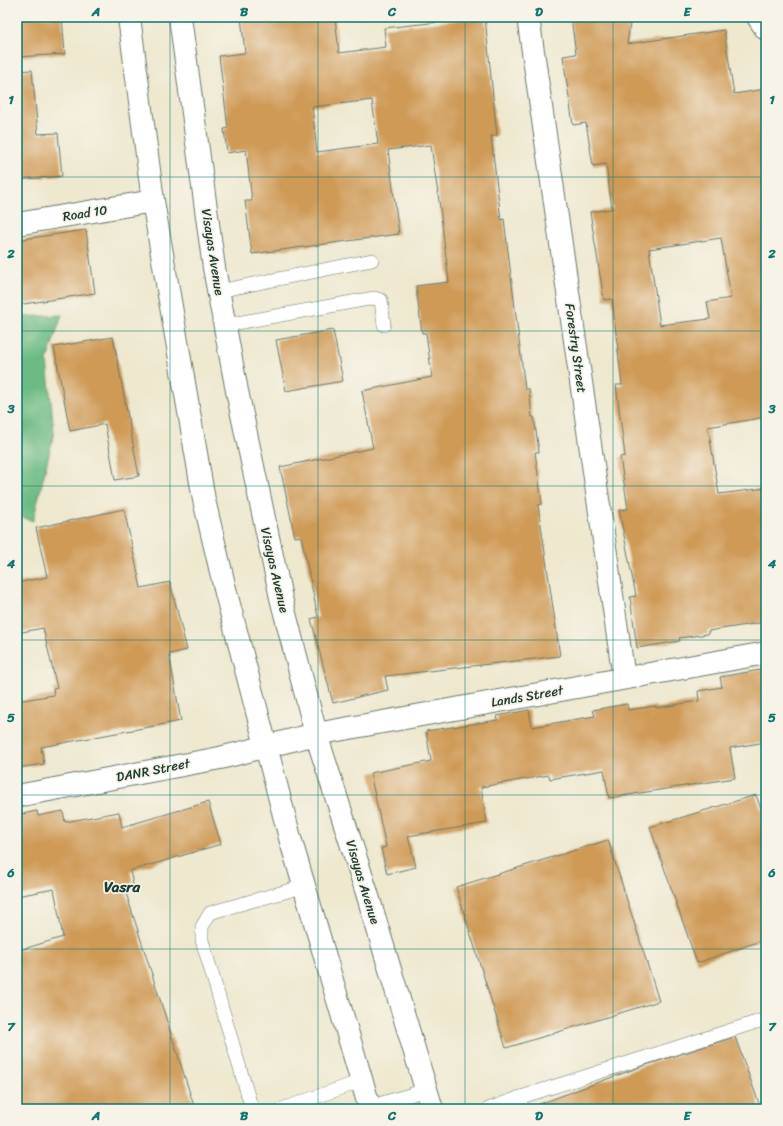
<svg xmlns="http://www.w3.org/2000/svg" width="783" height="1126" viewBox="0 0 783 1126" font-family="Sriracha,sans-serif">
<style>
.forest{fill:#6dbb84;stroke:#467c5c}
.building{fill:#cf9a57;fill-rule:evenodd}
.lines{fill:none;stroke-linecap:round;stroke-linejoin:round}
.service-casing{stroke:#67796a;stroke-width:14}
.minor-casing{stroke:#67796a;stroke-width:24}
.secondary-casing{stroke:#67796a;stroke-width:24}
.service{stroke:#fff;stroke-width:13}
.minor{stroke:#fff;stroke-width:22}
.secondary{stroke:#fff;stroke-width:22}
.grid{fill:none;stroke:#0f766e;stroke-width:1;stroke-opacity:0.55}
.labels{text-anchor:middle;dominant-baseline:central;stroke-width:3.5;stroke-linejoin:round;paint-order:stroke}
.street-label{font-size:13px;fill:#1f3d34;stroke:#f7f3e8}
.quarter-label{font-size:15px;font-weight:bold;fill:#1f3d34;stroke:#f7f3e8}
.neatline{fill:none;stroke:#0f766e;stroke-width:1.5}
.grid-label{font-size:13px;text-anchor:middle;font-weight:bold;fill:#0f766e}
</style>
<rect width="100%" height="100%" fill="#f7f3e8"/>
<filter id="ink" filterUnits="userSpaceOnUse"><feTurbulence type="fractalNoise" baseFrequency=".025" numOctaves="2"/><feDisplacementMap in="SourceGraphic" scale="8" xChannelSelector="R" yChannelSelector="G"/><feConvolveMatrix kernelMatrix="1 2 1 2 8 2 1 2 1" color-interpolation-filters="sRGB"/></filter>
<filter id="wash" filterUnits="userSpaceOnUse"><feTurbulence type="fractalNoise" baseFrequency=".012" numOctaves="4" result="noise"/><feDisplacementMap in="SourceGraphic" scale="16" xChannelSelector="R" yChannelSelector="G"/><feGaussianBlur stdDeviation="0.9" result="paint"/><feColorMatrix in="noise" values="0 0 0 0 0 0 0 0 0 0 0 0 0 0 0 0 0 1.4 0 .05"/><feComposite in="paint" operator="in"/></filter>
<g filter="url(#wash)">
<rect width="100%" height="100%" fill="#eee8cf"/>
<!-- forest -->
<path class="forest" d="M62,315l-15,45 7,73 -21,88 -16,-6v-198z"/>
<g id="blocks">
<!-- building -->
<g class="building">
<path d="M17,17h45l3,37 -48,3z"/>
<path d="M241,17h94l4,36 47,-6 -2,-19 101,-11 12,119h-6l10,84 3,-1 21,170h4l3,28h2l5,35h-4l7,52 -4,1 22,151 -175,20 3,14 -55,13 -22,-84 7,-2 -17,-81 -6,1 -15,-70 93,-19 -11,-57 70,-14 -6,-44h-4l-6,-47 33,-4 -9,-74 -9,-63 -43,5 11,84 -147,20 -7,-53h7l-6,-51 -19,3 -3,-24 4,-1 -9,-72 26,-3zM372,100l6,44 -61,8 -5,-45z"/>
<path d="M571,17h60l-4,27 97,-14 10,64 32,-5v328l-58,10 11,67 47,-6v134l-58,9v3l-29,4 1,3 -43,7 -7,-51 6,-1 -17,-86 9,-1 -8,-52 5,-1 -9,-71h6l-10,-86 -8,1 -14,-88 22,-3 -6,-45 -13,2 -7,-43 -13,2 -10,-69 13,-2zM721,238l10,60 -24,4 3,17 -50,6 -11,-76z"/>
<path d="M32,70l6,64 20,-1 4,43 -45,4v-109z"/>
<path d="M86,230l9,63 -78,12v-65z"/>
<path d="M333,330l10,51 -57,10 -10,-51z"/>
<path d="M113,337l26,139 -24,4 -10,-56 -35,7 -16,-84z"/>
<path d="M124,509l17,79 29,-6 17,68 -18,4 12,67 -140,26 3,17 -27,4v-67l37,-6 -1,-6 4,-1 -14,-60 -26,5v-50l30,-6 -11,-49z"/>
<path d="M766,669v73l-36,6 5,30 -126,20 -5,-28 -54,9 -1,-4 -68,12 6,36 -79,13 8,31 -29,7 -6,-26 5,-1 -16,-74 61,-12 -5,-30 72,-11 -1,-4 32,-6 3,17 63,-11 -2,-6 34,-6 1,6 28,-4v2l43,-7 -1,-10 24,-4 -2,-10z"/>
<path d="M756,795l5,14 5,-1v131l-69,24 -47,-136z"/>
<path d="M208,802l13,42 -91,27 4,18 -9,1 70,219h-178v-158l46,-14 -9,-48 -37,7v-81l20,-4 1,5 25,-5 2,11 54,-10 3,15z"/>
<path d="M608,840l51,161 -153,47 -50,-161z"/>
<path d="M735,1037l26,72h-227v-3l106,-39z"/>
</g>
</g>
</g>
<g filter="url(#ink)">
<use href="#blocks" fill-opacity="0" stroke="#67796a" stroke-width="1"/>
<g class="lines">
<defs>
<g id="service">
<path d="M219,291l153,-31"/>
<path d="M226,325l148,-27 7,2 3,25"/>
<path d="M518,1098l5,11"/>
<path d="M369,1107l57,-17"/>
<path d="M252,1109l-50,-169v-13l8,-14c31,-10 63,-17 94,-27"/>
<path d="M282,1109l79,-28"/>
<path d="M488,1109l30,-11 248,-79"/>
</g>
<g id="minor">
<path d="M528,17l96,661"/>
<path d="M758,17l8,12"/>
<path d="M17,224l136,-23"/>
<path d="M17,796l203,-38 96,-24 450,-81"/>
</g>
<g id="secondary">
<path d="M129,17l24,184 51,299 22,93 64,245 80,271"/>
<path d="M180,17l34,251 23,123 44,207 35,136 51,159 65,216"/>
</g>
</defs>
<!-- service casing -->
<use href="#service" class="service-casing"/>
<!-- minor casing -->
<use href="#minor" class="minor-casing"/>
<!-- secondary casing -->
<use href="#secondary" class="secondary-casing"/>
<!-- service -->
<use href="#service" class="service"/>
<!-- minor -->
<use href="#minor" class="minor"/>
<!-- secondary -->
<use href="#secondary" class="secondary"/>
</g>
</g>
<!-- grid -->
<path class="grid" d="M170,17v1092M318,17v1092M465,17v1092M613,17v1092M17,177h749M17,331h749M17,486h749M17,640h749M17,795h749M17,949h749"/>
<g class="labels">
<!-- street labels -->
<g class="street-label">
<text transform="translate(85 213) rotate(-9)">Road 10</text>
<text transform="translate(213 252) rotate(81)">Visayas Avenue</text>
<text transform="translate(576 348) rotate(82)">Forestry Street</text>
<text transform="translate(275 570) rotate(77)">Visayas Avenue</text>
<text transform="translate(527 696) rotate(-10)">Lands Street</text>
<text transform="translate(153 770) rotate(-11)">DANR Street</text>
<text transform="translate(363 882) rotate(73)">Visayas Avenue</text>
</g>
<!-- quarter labels -->
<g class="quarter-label">
<text x="122" y="887">Vasra</text>
</g>
</g>
<!-- margin -->
<rect width="783" height="1126" fill="none" stroke="#f7f3e8" stroke-width="44"/>
<rect x="22" y="22" width="739" height="1082" class="neatline"/>
<g class="grid-label">
<text x="96" y="16">A</text>
<text x="244" y="16">B</text>
<text x="392" y="16">C</text>
<text x="539" y="16">D</text>
<text x="687" y="16">E</text>
<text x="11" y="104">1</text>
<text x="772" y="104">1</text>
<text x="11" y="258">2</text>
<text x="772" y="258">2</text>
<text x="11" y="413">3</text>
<text x="772" y="413">3</text>
<text x="11" y="568">4</text>
<text x="772" y="568">4</text>
<text x="11" y="722">5</text>
<text x="772" y="722">5</text>
<text x="11" y="877">6</text>
<text x="772" y="877">6</text>
<text x="11" y="1031">7</text>
<text x="772" y="1031">7</text>
<text x="96" y="1120">A</text>
<text x="244" y="1120">B</text>
<text x="392" y="1120">C</text>
<text x="539" y="1120">D</text>
<text x="687" y="1120">E</text>
</g>
</svg>
